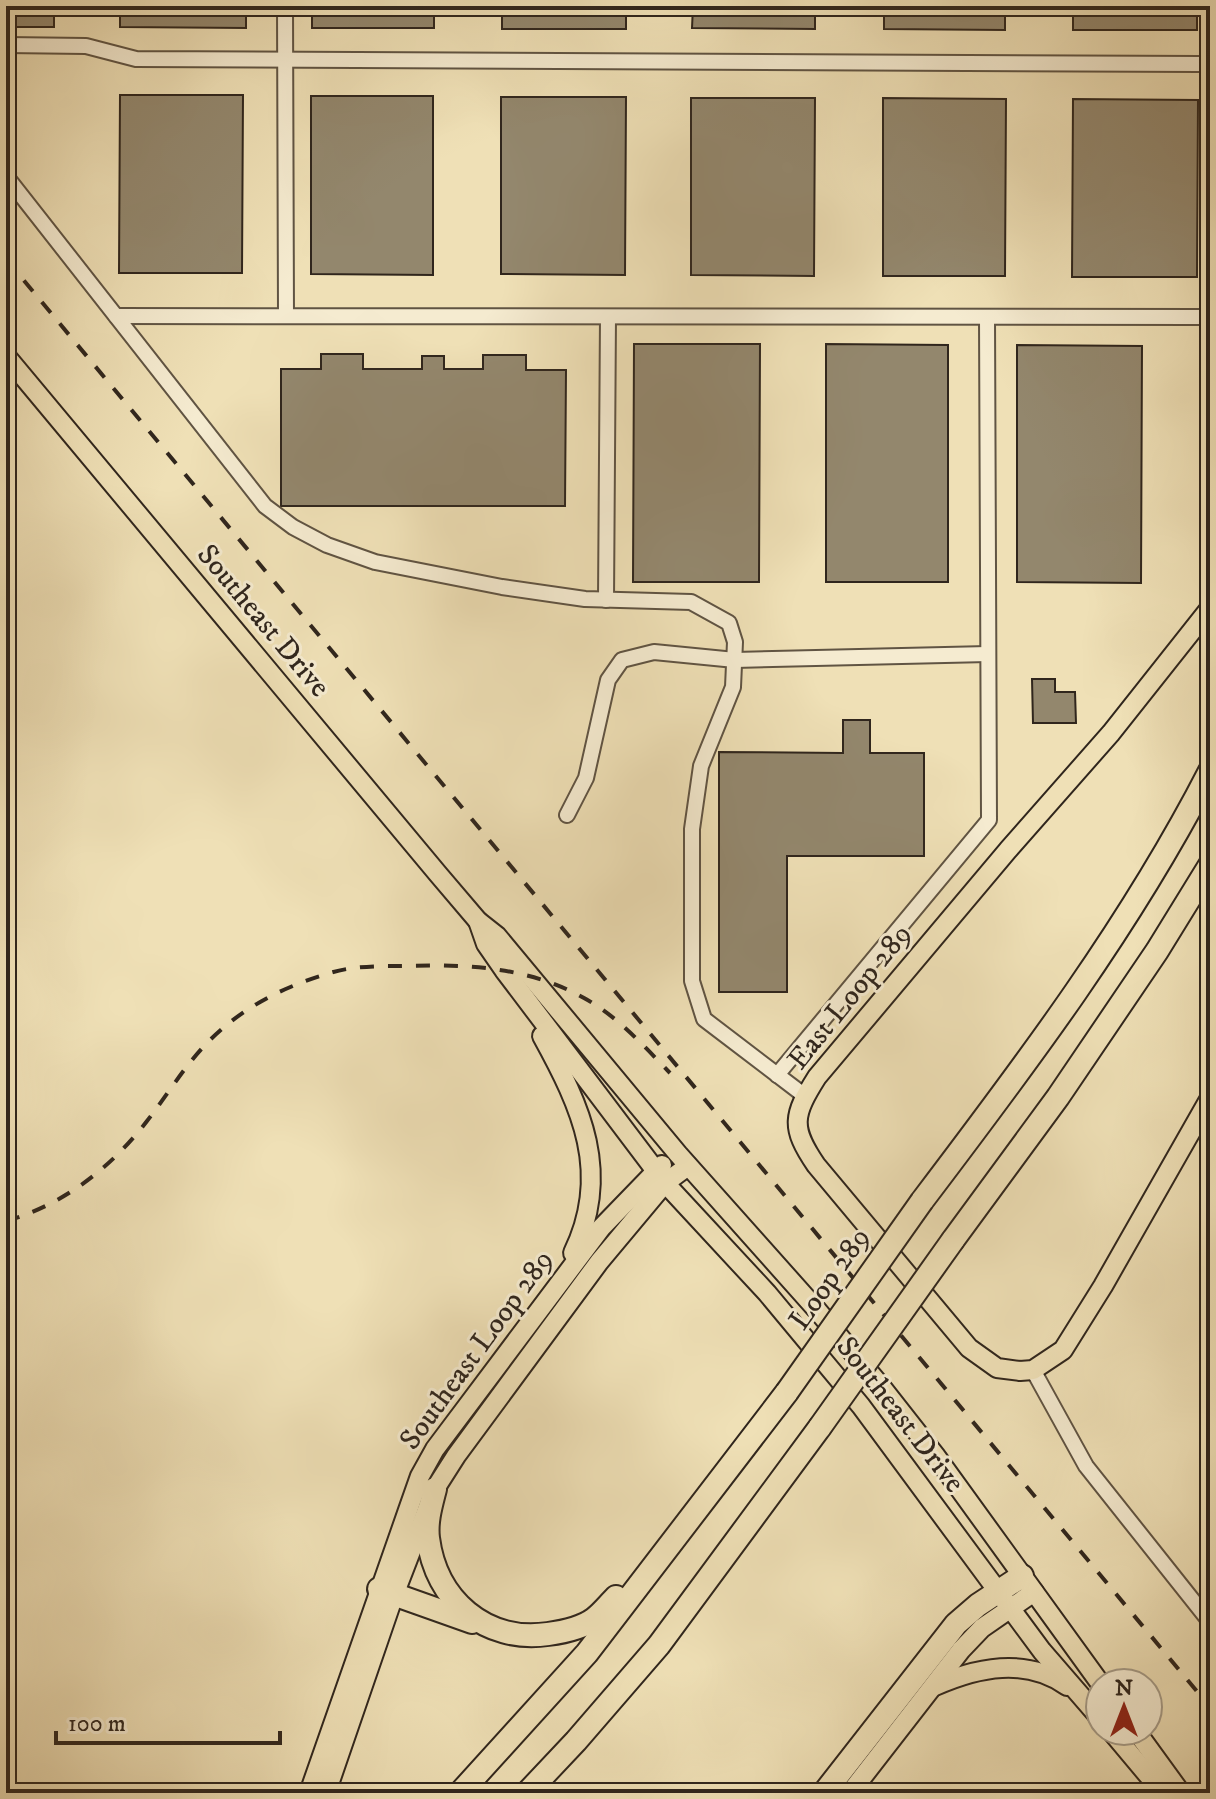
<svg xmlns="http://www.w3.org/2000/svg" width="1216" height="1799" viewBox="0 0 1216 1799" font-family="'IM FELL DW Pica',serif">
<style>
.building{fill:#93876d;stroke:#30261d;stroke-width:2}
.lines{fill:none;stroke-linecap:round;stroke-linejoin:round}
.minor-casing{stroke:#605443;stroke-width:18}
.major-casing{stroke:#30261d;stroke-width:22}
.highway-casing{stroke:#30261d;stroke-width:26}
.minor{stroke:#f5ebd0;stroke-width:14}
.major{stroke:#efe0b6;stroke-width:18}
.highway{stroke:#efe0b6;stroke-width:22}
.rail{stroke:#30261d;stroke-width:4;stroke-dasharray:14 14;stroke-linecap:butt}
.highway-bridge-casing{stroke:#30261d;stroke-width:26;stroke-linecap:butt}
.highway-bridge{stroke:#efe0b6;stroke-width:22}
.labels{text-anchor:middle;dominant-baseline:central;stroke-width:6;stroke-linejoin:round;paint-order:stroke}
.street-label{font-size:30px;fill:#30261d;stroke:#f5ebd0}
</style>
<rect width="100%" height="100%" fill="#efe0b6"/>
<filter id="stains"><feTurbulence type="fractalNoise" baseFrequency=".0025" numOctaves="4"/><feColorMatrix values="0 0 0 0 .2 0 0 0 0 .09 0 0 0 0 .02 0 0 0 .5 -.17"/></filter>
<radialGradient id="worn" r=".72"><stop offset=".6" stop-color="#630" stop-opacity="0"/><stop offset="1" stop-color="#630" stop-opacity=".3"/></radialGradient>
<!-- building -->
<g class="building">
<rect x="6" y="6" width="48" height="21"/>
<path d="M120,6h126v22l-126,-1z"/>
<rect x="312" y="6" width="122" height="22"/>
<rect x="502" y="6" width="124" height="23"/>
<path d="M693,6h122v23l-123,-1z"/>
<path d="M884,6h121v24l-121,-1z"/>
<rect x="1073" y="6" width="124" height="24"/>
<path d="M120,95h123l-1,178h-123z"/>
<path d="M311,96h122v179l-122,-1z"/>
<path d="M501,97h125l-1,178 -124,-1z"/>
<path d="M691,98h124l-1,178 -123,-1z"/>
<path d="M883,98l123,1 -1,177h-122z"/>
<path d="M1073,99l125,1 -1,177h-125z"/>
<path d="M634,344h126l-1,238h-126z"/>
<path d="M826,344l122,1v237h-122z"/>
<path d="M1017,345l125,1 -1,237 -124,-1z"/>
<path d="M321,354h42v15h59v-13h22v13h39v-14h43v15h40l-1,136h-284v-137h40z"/>
<path d="M1032,679h23v13h20l1,31h-43z"/>
<path d="M843,720h27v33h54v103h-137v136h-68v-240l124,1z"/>
</g>
<g class="lines">
<defs>
<g id="minor">
<path d="M285,6l1,310"/>
<path d="M6,45l80,1 50,13 1064,5"/>
<path d="M6,176l259,330 28,21 34,18 48,17 127,25 83,12 106,3 38,21 6,19 -2,45 -32,79 -9,63v152l12,38 101,77"/>
<path d="M116,316l1083,1"/>
<path d="M606,600l2,-283"/>
<path d="M567,815l19,-37 22,-98 14,-20 32,-8 81,8 253,-6"/>
<path d="M777,1075l212,-255 -2,-503"/>
<path d="M1033,1370l53,96 124,156"/>
</g>
<g id="major">
<path d="M6,356l432,518 40,47 19,15 181,218 139,156 63,75 55,70 165,228"/>
<path d="M1210,608l-99,125 -103,117 -191,227c-24,38 -27,50 -1,88l153,183 28,20 23,3 13,-1 30,-20 40,-64 107,-188"/>
<path d="M478,921l8,23 18,26 161,213 102,110 94,113 181,245 58,67"/>
<path d="M542,1036c39,71 70,137 31,217"/>
<path d="M935,1686c43,-19 91,-29 132,0"/>
<path d="M1111,1731l52,62"/>
<path d="M1136,1731l45,62"/>
<path d="M309,1793l98,-280 13,-37 15,-27 166,-221 61,-63"/>
<path d="M326,1793l68,-198 41,-106 21,-33 143,-194 66,-79 23,-17"/>
<path d="M850,1793l111,-143 21,-22 52,-36"/>
</g>
<g id="highway">
<path d="M922,1201c104,-137 209,-276 288,-430"/>
<path d="M953,1240l105,-143 99,-146 53,-86"/>
<path d="M435,1489c-4,16 -9,32 -7,49 8,62 57,105 120,96 15,-2 34,-6 46,-15 8,-6 15,-15 22,-22"/>
<path d="M379,1589l93,33"/>
<path d="M460,1793l127,-140 200,-261"/>
<path d="M527,1793l49,-52 83,-96 161,-218"/>
<path d="M824,1793l132,-169 22,-19 44,-29"/>
</g>
</defs>
<!-- minor casing -->
<use href="#minor" class="minor-casing"/>
<!-- major casing -->
<use href="#major" class="major-casing"/>
<!-- highway casing -->
<use href="#highway" class="highway-casing"/>
<!-- minor -->
<use href="#minor" class="minor"/>
<!-- major -->
<use href="#major" class="major"/>
<!-- highway -->
<use href="#highway" class="highway"/>
<!-- rail -->
<g class="rail">
<path d="M6,259l1204,1448"/>
<path d="M6,1221c57,-16 105,-53 141,-100 21,-27 38,-56 63,-81 33,-33 75,-54 120,-67 22,-7 48,-7 72,-7 63,-2 125,0 182,32 33,18 60,48 86,75"/>
</g>
<defs>
<g id="highway-bridge">
<path d="M787,1392l135,-191"/>
<path d="M820,1427l133,-187"/>
</g>
</defs>
<!-- highway-bridge casing -->
<use href="#highway-bridge" class="highway-bridge-casing"/>
<!-- highway-bridge -->
<use href="#highway-bridge" class="highway-bridge"/>
</g>
<g class="labels">
<!-- street labels -->
<g class="street-label">
<text transform="translate(263 621) rotate(50)">Southeast Drive</text>
<text transform="translate(850 997) rotate(-51)">East Loop 289</text>
<text transform="translate(830 1279) rotate(-55)">Loop 289</text>
<text transform="translate(477 1350) rotate(-54)">Southeast Loop 289</text>
<text transform="translate(900 1415) rotate(52)">Southeast Drive</text>
</g>
</g>
<!-- margin -->
<rect width="1216" height="1799" fill="none" stroke="#efe0b6" stroke-width="32"/>
<rect x="8" y="8" width="1200" height="1783" fill="none" stroke="#30261d" stroke-width="4"/>
<rect x="16" y="16" width="1184" height="1767" fill="none" stroke="#30261d" stroke-width="2"/>
<!-- north arrow -->
<g transform="translate(1124 1707)"><circle r="38" fill="#f5ebd0" stroke="#a69c88" stroke-width="2"/>
<path d="M0-6L14 30L0 20L-14 30Z" fill="#8f2418"/>
<text y="-12" font-size="22" font-weight="bold" text-anchor="middle" fill="#30261d">N</text>
</g>
<!-- scale -->
<path d="M56 1731v12h224v-12" fill="none" stroke="#30261d" stroke-width="4"/>
<text x="68" y="1731" font-size="24" fill="#30261d" stroke="#f5ebd0" stroke-width="6" paint-order="stroke">100 m</text>
<rect width="100%" height="100%" filter="url(#stains)"/>
<rect width="100%" height="100%" fill="url(#worn)"/>
</svg>
